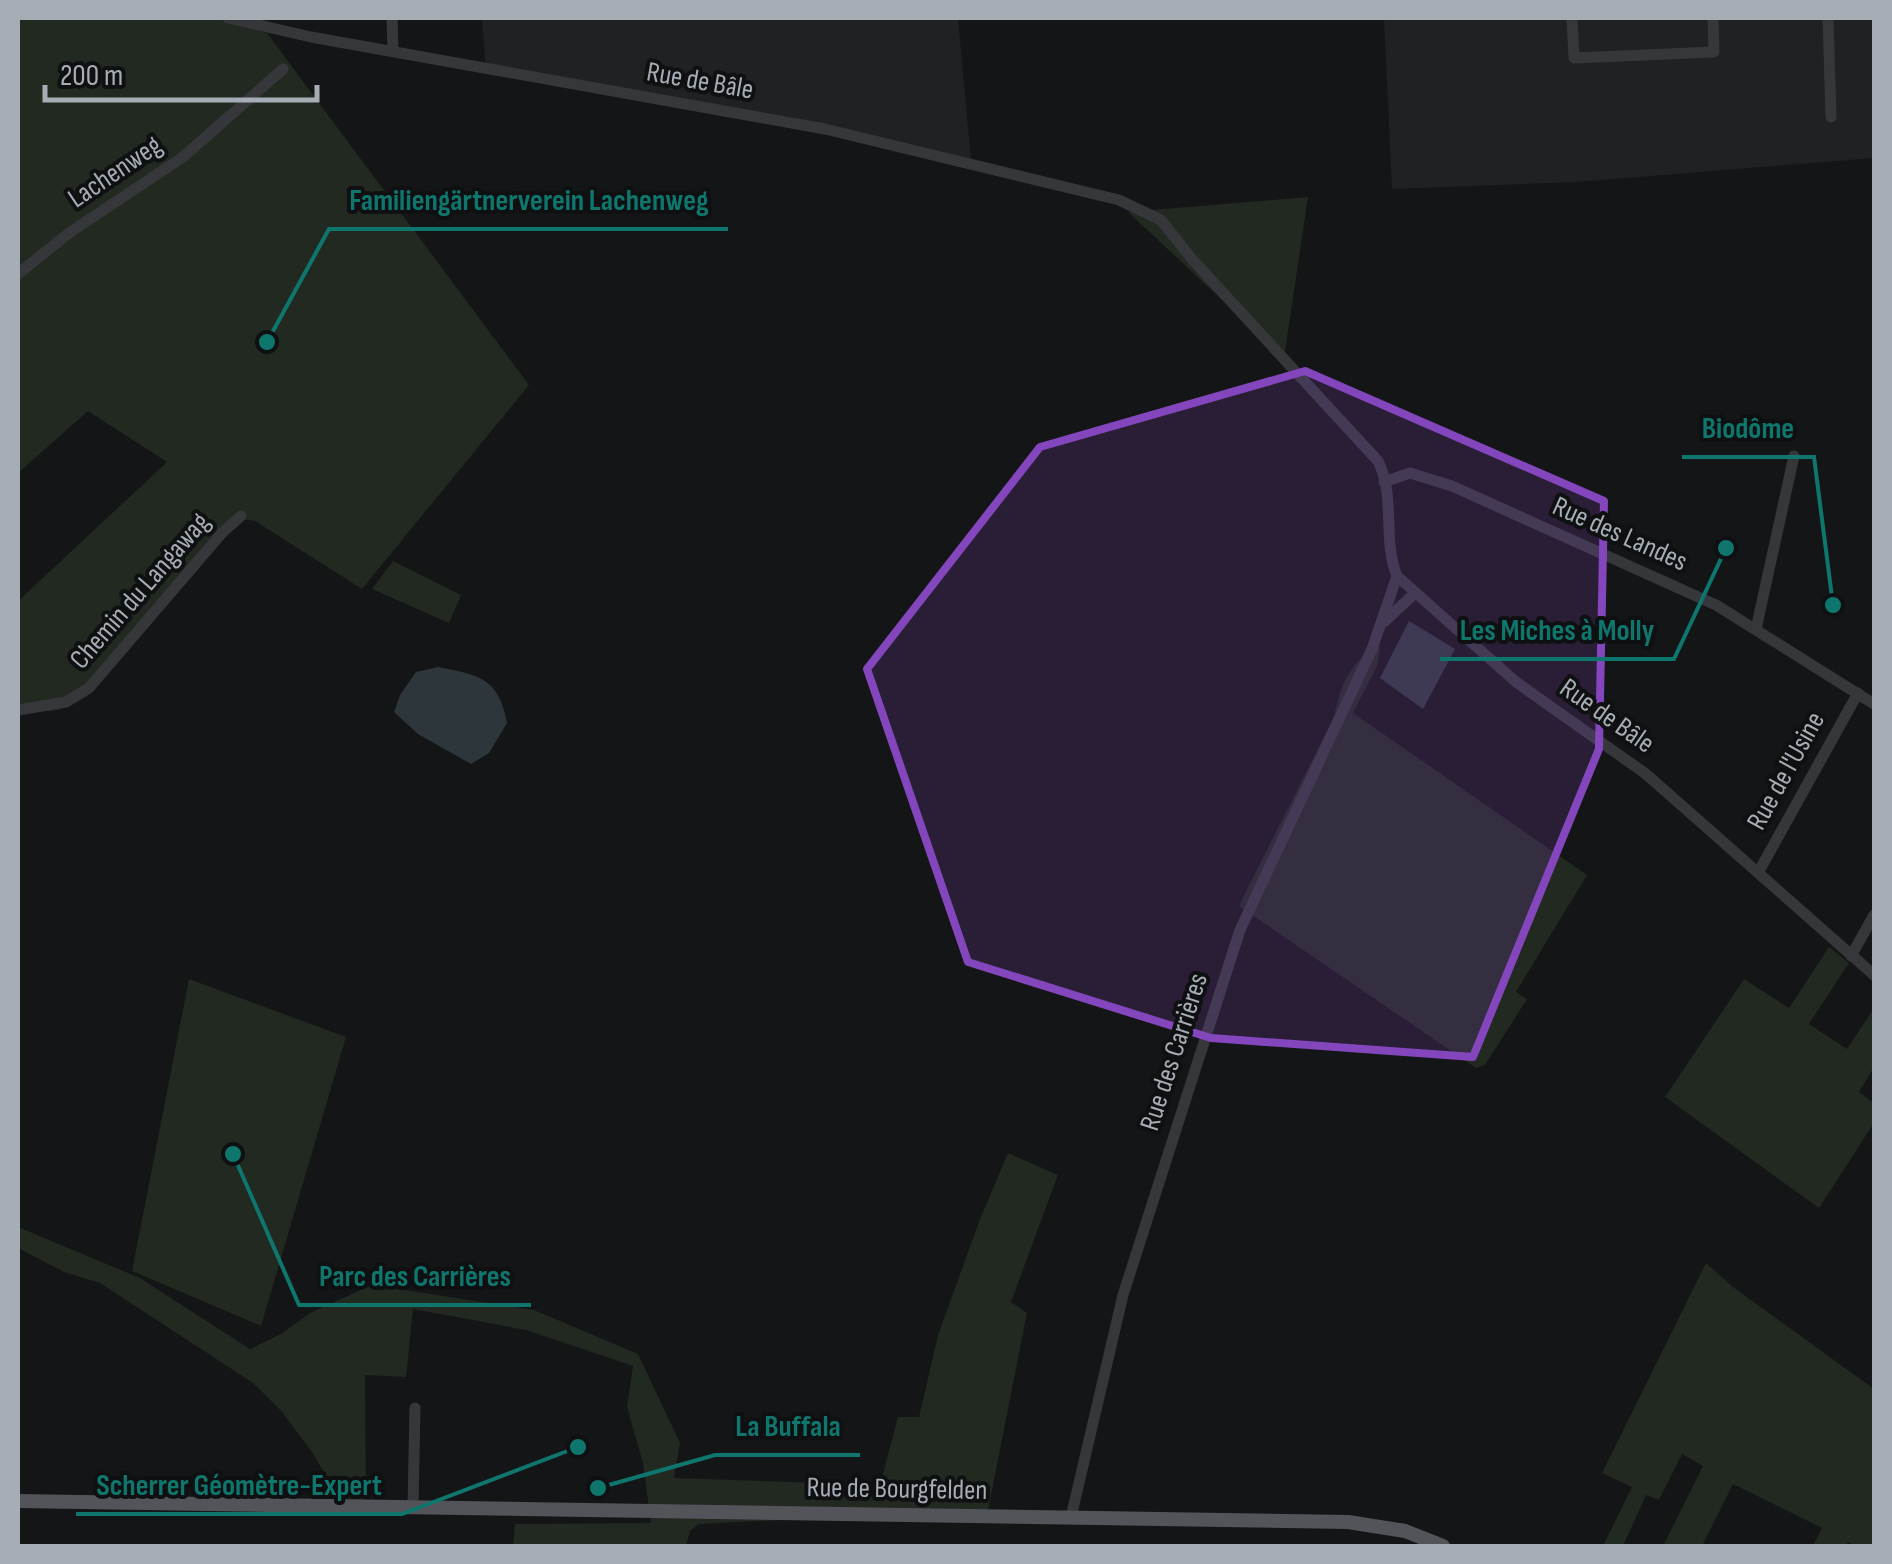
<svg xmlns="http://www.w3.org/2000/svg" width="1892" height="1564" viewBox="0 0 1892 1564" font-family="'Sofia Sans Condensed',sans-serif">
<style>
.built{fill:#202123}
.green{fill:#212921}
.water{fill:#2d363b}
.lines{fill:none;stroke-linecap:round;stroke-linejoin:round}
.minor{stroke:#36373b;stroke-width:11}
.major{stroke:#52545a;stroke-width:14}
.marked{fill:#8446bd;fill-opacity:0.2;stroke:#8446bd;stroke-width:8;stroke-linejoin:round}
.labels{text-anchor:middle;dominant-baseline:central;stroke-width:8;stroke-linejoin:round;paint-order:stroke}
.street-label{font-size:28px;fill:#a7adb5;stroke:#0f1011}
.leader{fill:none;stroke:#0f766e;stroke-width:4}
.callout-dot{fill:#0f766e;stroke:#0f1011;stroke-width:4}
.callout-label{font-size:30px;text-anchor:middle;font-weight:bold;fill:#0f766e;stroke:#0f1011;stroke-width:8;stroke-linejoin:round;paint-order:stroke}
</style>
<rect width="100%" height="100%" fill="#141516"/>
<!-- built -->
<g class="built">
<path d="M482,18h476l13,142 -485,-88z"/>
<path d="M1384,18h490v140l-298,24 -184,7z"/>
</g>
<!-- green -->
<g class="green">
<path d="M18,18h198l51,15 262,352 -167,204 -107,-68 -19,-3 -145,175 -33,17 -40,4v-113l149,-139 -79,-51 -70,62z"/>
<path d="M1308,197l-24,161 -156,-146z"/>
<path d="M393,561l68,34 -12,28 -77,-34z"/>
<path d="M1380,646l-3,20 -24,47 234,162 -71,117 11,7 -42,66 -9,3 -237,-162 95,-189c7,-32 15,-56 46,-71z"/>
<path d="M1829,947l20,16 -40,61 38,25 27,-41v59l-15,25 15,11v20l-55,85 -154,-111 79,-118 45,29z"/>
<path d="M189,979l157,58 -85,289 -129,-55z"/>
<path d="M1008,1153l50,22 -47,127 16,11 -39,197 -289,14 -9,7 -4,15h-173l2,-22 136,-1 -8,-60 -16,-56 6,-41 -107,-36 -113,-21 -7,68 -41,-2 1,124 -27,-1 -27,-46 -30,-40 -29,-29 -153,-100 -36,-11 -46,-24v-21l122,51 110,71 31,-15 29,-21 62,-28 162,25 104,44 42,89 -6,35 206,7 18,-68h21l19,-82 42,-116z"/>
<path d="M1706,1263l27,24 141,102v157h-18l-8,-4 -3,4h-32l9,-18 -89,-44 -31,62h-39l40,-80 -21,-12 -23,46 -13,-5 -23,51h-20l29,-59 -30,-14z"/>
</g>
<!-- water -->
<g class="water">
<path d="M1409,621l46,28 -32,60 -43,-31z"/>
<path d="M438,667c41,8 61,11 69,56l-18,30 -18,11 -53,-30 -24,-22 6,-17 16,-23z"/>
</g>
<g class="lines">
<!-- minor -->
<g class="minor">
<path d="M228,18l83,19 514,92 294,71 42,20 30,38 187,203c18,35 4,79 19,115l119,106 130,92 228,201"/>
<path d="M392,18l1,33"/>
<path d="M1572,18l2,40 140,-6 -1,-34"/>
<path d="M1828,18l3,99"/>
<path d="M18,274l51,-41 114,-76 100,-88"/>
<path d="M1384,482l26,-9 42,13 264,119 158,99"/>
<path d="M1384,622l31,-29"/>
<path d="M1756,629l38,-173"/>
<path d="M18,710l48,-8 23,-14 133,-155 19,-17"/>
<path d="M1758,873l100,-180"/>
<path d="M1851,956l23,-41"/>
<path d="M413,1506l2,-98"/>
<path d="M1071,1517l52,-222 117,-365 132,-281 25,-73"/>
</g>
<!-- major -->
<path class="major" d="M18,1501l1330,21 57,9 38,15"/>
</g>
<!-- marked area -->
<path class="marked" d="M1305,371l299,130 -5,248 -126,308 -262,-19 -243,-76 -101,-293 173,-222z"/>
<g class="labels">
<!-- street labels -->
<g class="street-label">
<text transform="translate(700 81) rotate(10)">Rue de Bâle</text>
<text transform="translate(115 172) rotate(-34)">Lachenweg</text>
<text transform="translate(1620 534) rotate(24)">Rue des Landes</text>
<text transform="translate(140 591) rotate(-49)">Chemin du Langawag</text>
<text transform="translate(1607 716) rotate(35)">Rue de Bâle</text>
<text transform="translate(1786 771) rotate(-61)">Rue de l'Usine</text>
<text transform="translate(1174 1052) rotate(-72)">Rue des Carrières</text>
<text transform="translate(897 1489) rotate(1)">Rue de Bourgfelden</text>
</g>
</g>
<!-- callouts -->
<path class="leader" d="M267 342L329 229H728M1833 605L1814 457H1682M1726 548L1674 659H1440M233 1154L299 1305H531M598 1488L715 1455H860M578 1447L402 1514H76"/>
<g class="callout-dot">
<circle cx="267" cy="342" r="10"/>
<circle cx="1833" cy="605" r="10"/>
<circle cx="1726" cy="548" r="10"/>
<circle cx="233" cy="1154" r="10"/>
<circle cx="598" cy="1488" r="10"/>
<circle cx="578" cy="1447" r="10"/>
</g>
<g class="callout-label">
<text x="529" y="210">Familiengärtnerverein Lachenweg</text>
<text x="1748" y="438">Biodôme</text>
<text x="1557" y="640">Les Miches à Molly</text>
<text x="415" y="1286">Parc des Carrières</text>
<text x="788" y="1436">La Buffala</text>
<text x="239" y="1495">Scherrer Géomètre-Expert</text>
</g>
<!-- border -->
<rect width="1892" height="1564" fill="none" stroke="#a7adb5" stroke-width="40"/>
<!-- scale -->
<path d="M45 85v15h272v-15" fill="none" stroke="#a7adb5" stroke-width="5"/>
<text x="60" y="85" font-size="30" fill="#a7adb5" stroke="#0f1011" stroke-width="8" paint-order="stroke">200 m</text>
</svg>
